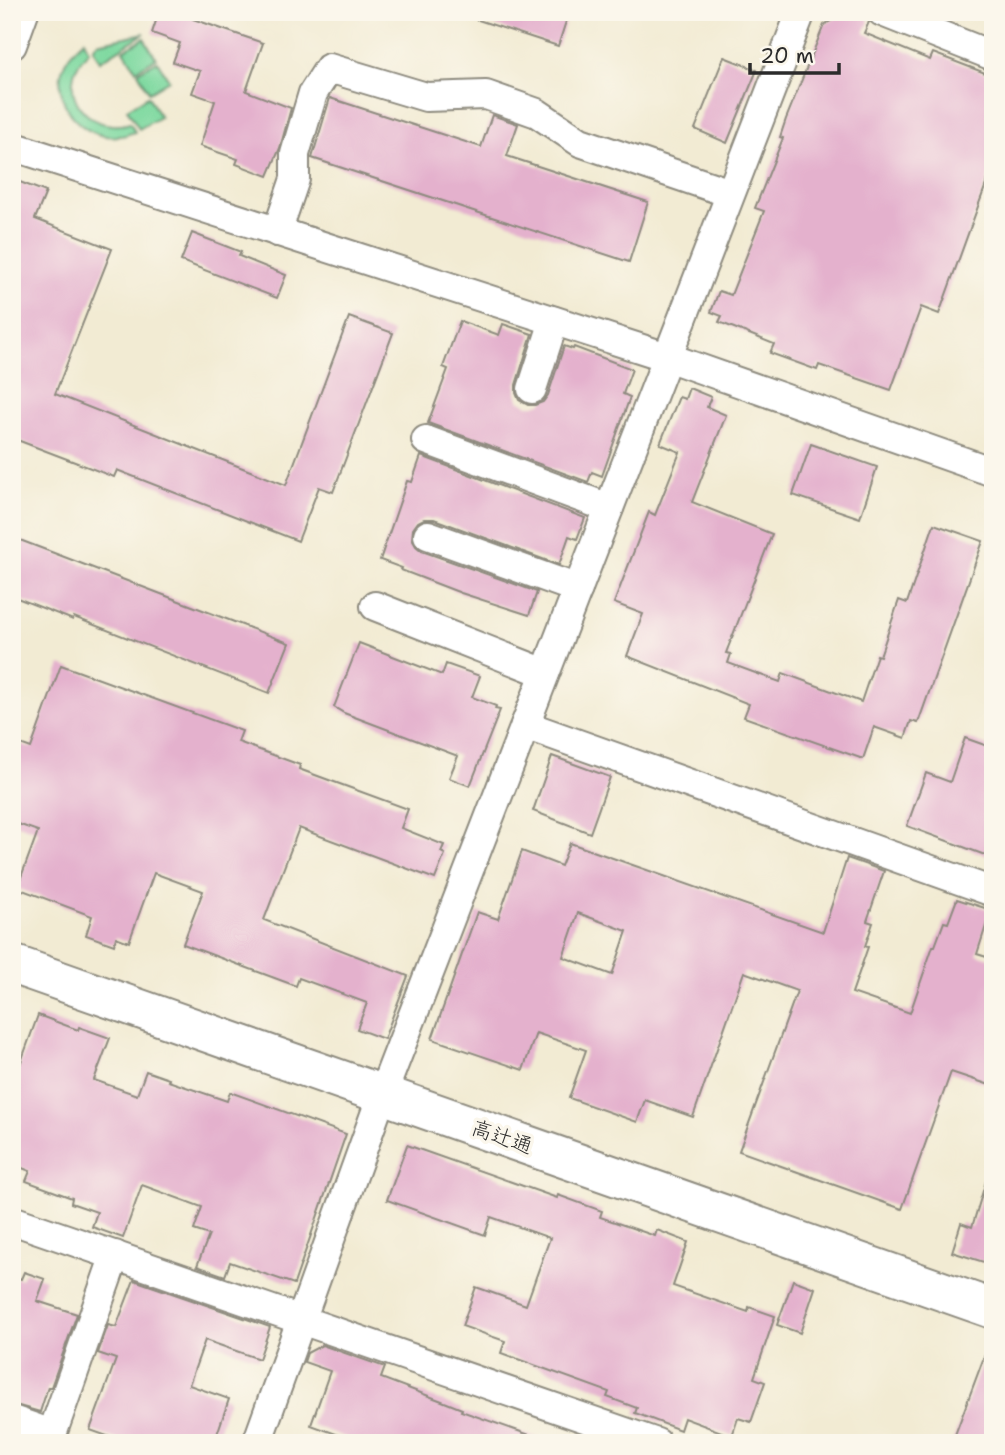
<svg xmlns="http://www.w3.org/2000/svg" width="1005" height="1455" viewBox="0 0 1005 1455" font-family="'Shantell Sans','Klee One',sans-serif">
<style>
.green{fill:#7fd9a0;stroke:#558266;stroke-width:2}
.building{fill:#e4b1cd;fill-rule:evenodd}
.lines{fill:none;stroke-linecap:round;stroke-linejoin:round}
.street-casing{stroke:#8e8b7f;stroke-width:32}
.secondary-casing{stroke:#8e8b7f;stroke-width:42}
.street{stroke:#fff;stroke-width:28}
.secondary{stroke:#fff;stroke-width:38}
.labels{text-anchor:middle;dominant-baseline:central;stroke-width:7;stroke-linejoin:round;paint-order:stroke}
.street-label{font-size:21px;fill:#2b2b2b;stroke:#fbf7ec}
</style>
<rect width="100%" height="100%" fill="#fbf7ec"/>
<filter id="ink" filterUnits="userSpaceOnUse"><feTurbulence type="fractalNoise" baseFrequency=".0143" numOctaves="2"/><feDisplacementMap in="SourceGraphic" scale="14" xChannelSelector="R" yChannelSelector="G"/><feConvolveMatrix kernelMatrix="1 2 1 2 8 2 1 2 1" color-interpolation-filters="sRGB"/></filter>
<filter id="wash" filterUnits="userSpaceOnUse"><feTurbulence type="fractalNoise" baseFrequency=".00686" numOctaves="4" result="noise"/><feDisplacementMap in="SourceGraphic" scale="28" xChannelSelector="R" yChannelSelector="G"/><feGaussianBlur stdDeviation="1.57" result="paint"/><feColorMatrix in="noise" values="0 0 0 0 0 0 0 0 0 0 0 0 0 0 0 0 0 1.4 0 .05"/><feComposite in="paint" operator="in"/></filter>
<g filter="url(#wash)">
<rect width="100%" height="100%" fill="#f2ebd3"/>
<!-- green -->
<g class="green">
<path d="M145,33l-45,28 -7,-12 4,-6z"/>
<path d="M144,38l12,20 -20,12 -12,-20z"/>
<path d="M84,40l5,11c-6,7 -13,14 -15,23 -8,34 25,59 56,49l5,9c-5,1 -10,4 -15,4 -37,5 -67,-31 -58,-66 4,-13 13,-22 22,-30z"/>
<path d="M157,61l12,19 -20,12 -11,-20z"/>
<path d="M148,96l12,21 -21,12 -12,-20z"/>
</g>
<g id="blocks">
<!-- building -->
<g class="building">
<path d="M159,12h36l-2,7 70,24 -17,48 45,17 -11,40 -12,28 -32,-12 2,-5 -38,-13 15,-45 -23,-8 8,-22 -27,-9 7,-19 -28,-10z"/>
<path d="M470,12h99l-11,34 -89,-29z"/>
<path d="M846,12h20l3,10 -5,11 66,27 3,-7 60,23v89l-54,149 -18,-7 -30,83 -72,-25 -2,5 -47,-17 4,-9 -55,-22 3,-6 -11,-4 8,-21 12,4 33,-84 -9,-3 28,-70 -3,-1 6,-18 38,-94z"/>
<path d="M724,57l33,13 -30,73 -32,-14z"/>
<path d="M330,98l151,49 11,-32 26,9 -11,32 141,46 -19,60 -317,-104z"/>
<path d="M12,179l34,13 -11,27 77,30 -57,145 231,91 63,-168 44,16 -60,159 -14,-5 -21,54 -181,-71 -3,7 -102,-39z"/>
<path d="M192,233l49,19 -2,4 47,19 -9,23 -96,-37z"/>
<path d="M460,321l39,14 4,-11 29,10 -16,51v8l3,7 9,5h7l8,-3 5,-7 16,-49 9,3 1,-2 58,22 -9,25 7,3 -28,79 -10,-4 -4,10 -160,-59 20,-54 -5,-2z"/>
<path d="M689,388l22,9 -4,10 19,8 -34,87 80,32 -46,119 5,1 -3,9 52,19 3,-9 78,29 16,-47 3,1 19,-56 8,3 27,-79 49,17 -65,182 -7,-2 -6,17 -31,-11 -11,32 -119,-42 5,-13 -122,-48 16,-42 -29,-11 35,-91 6,3 25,-63 -20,-8 19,-47 6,2z"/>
<path d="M811,444l66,23 -17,51 -67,-23z"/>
<path d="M421,456l164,62 -8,21 -8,-3 -10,29 -125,-46h-10l-6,3 -5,7 -1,10 4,7 6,5 115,41 -8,23 -68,-22 -60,-23 1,-2 -22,-8 27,-79 5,1z"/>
<path d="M12,537l277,106 -20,50 -195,-76 -1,3 -61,-24z"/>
<path d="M359,643l83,32 4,-11 34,12 -8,21 24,9 -1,3 5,1 -30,76 -21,-8 9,-22 -114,-43 -10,-6z"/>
<path d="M61,665l181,66 -4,11 62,23 -1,4 109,40 -7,19 43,17 -3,7 4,2 -10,25 -136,-51 -35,92 144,56 -24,63 -27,-10 10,-26 -68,-25 -3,8 -113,-42 20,-53 -49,-18 -25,69 -13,-5 -2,8 -28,-10 6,-19 -75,-28 21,-57 -26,-9v-81l19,7z"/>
<path d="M965,738l28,10v110l-86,-32 19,-53 24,9z"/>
<path d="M552,756l58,21 -20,56 -57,-22z"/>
<path d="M570,843l253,89 24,-74 37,13 -17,50 6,2 -8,23 3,1 -16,46 58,20 23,-67h2l9,-24 4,1 9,-24 34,11 -14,44 16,5v127l-42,-14 -49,137 -163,-58 58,-160 -53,-19 -51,145 -48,-17 -8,22 -68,-24 17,-48 -50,-17 -13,37 -91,-31 45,-127 21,7 24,-68 39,15zM578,913l49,18 -15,44 -49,-18z"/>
<path d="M38,1015l40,15 1,-3 31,11 -16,42 43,15 9,-24 23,8 -1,2 59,20 3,-9 116,42 -52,150 -64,-22 -5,14 -28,-10 12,-31 -15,-5 8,-23 -60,-22 -19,53 -31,-11 5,-15 -26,-9 1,-5 -46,-17 4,-10 -18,-7v-97l6,3z"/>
<path d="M407,1145l150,53 1,-3 44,16 -2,6 55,19 2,-6 31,12 -15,44 75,26 1,-5 26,9 -21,62 11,4 -14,40 -13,-4 -6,18 -48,-18 -4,12 -45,-17 2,-5 -30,-11 2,-5 -108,-39 4,-12 -43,-15 14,-39 50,18 24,-67 -59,-21 -6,18 -98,-35z"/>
<path d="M987,1178l6,1v86l-41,-13 9,-29 11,4z"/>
<path d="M24,1272l21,7 -8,22 40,13 -26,73h-3l-8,25 -28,-8v-128l9,3z"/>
<path d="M134,1280l136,47 -11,32 -54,-19 -16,45 40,14 -15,44h-87l-37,-13 26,-71 -18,-6 10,-28 8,2z"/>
<path d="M793,1280l22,8 -15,45 -23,-8z"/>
<path d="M990,1341h3v102h-41z"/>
<path d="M322,1345l63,22 -4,11 61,23 20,8 -1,2 80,28 -1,4h-179l-50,-18 19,-54 -26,-9 3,-9z"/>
</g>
</g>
</g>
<g filter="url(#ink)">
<use href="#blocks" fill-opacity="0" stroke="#8e8b7f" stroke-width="2"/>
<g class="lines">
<defs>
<g id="street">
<path d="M882,12l111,44"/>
<path d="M12,45l12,-33"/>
<path d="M12,146l655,211 326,115"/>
<path d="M277,232l18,-53v-25l18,-61 16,-25 97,29 60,-2 51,18 43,29 150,51"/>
<path d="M532,389l22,-68"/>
<path d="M426,440l183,68"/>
<path d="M428,535l150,54"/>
<path d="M375,606l170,67"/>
<path d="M525,725l468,167"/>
<path d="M12,1220l645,223"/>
<path d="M12,1420l40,14"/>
<path d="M49,1443l66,-188"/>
<path d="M257,1443l125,-348 419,-1083"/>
</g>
<path id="secondary" d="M12,964l981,345"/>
</defs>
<!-- street casing -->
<use href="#street" class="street-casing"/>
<!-- secondary casing -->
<use href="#secondary" class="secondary-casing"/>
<!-- street -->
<use href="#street" class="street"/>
<!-- secondary -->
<use href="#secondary" class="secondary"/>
</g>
</g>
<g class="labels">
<!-- street labels -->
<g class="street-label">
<text transform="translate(502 1137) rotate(19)">高辻通</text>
</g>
</g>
<!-- margin -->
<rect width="1005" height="1455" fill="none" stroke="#fbf7ec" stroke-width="42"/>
<!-- scale -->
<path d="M750 63v10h89v-10" fill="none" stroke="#2b2b2b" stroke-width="3.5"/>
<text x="760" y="63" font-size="21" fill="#2b2b2b" stroke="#fbf7ec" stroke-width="5" paint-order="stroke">20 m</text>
</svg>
